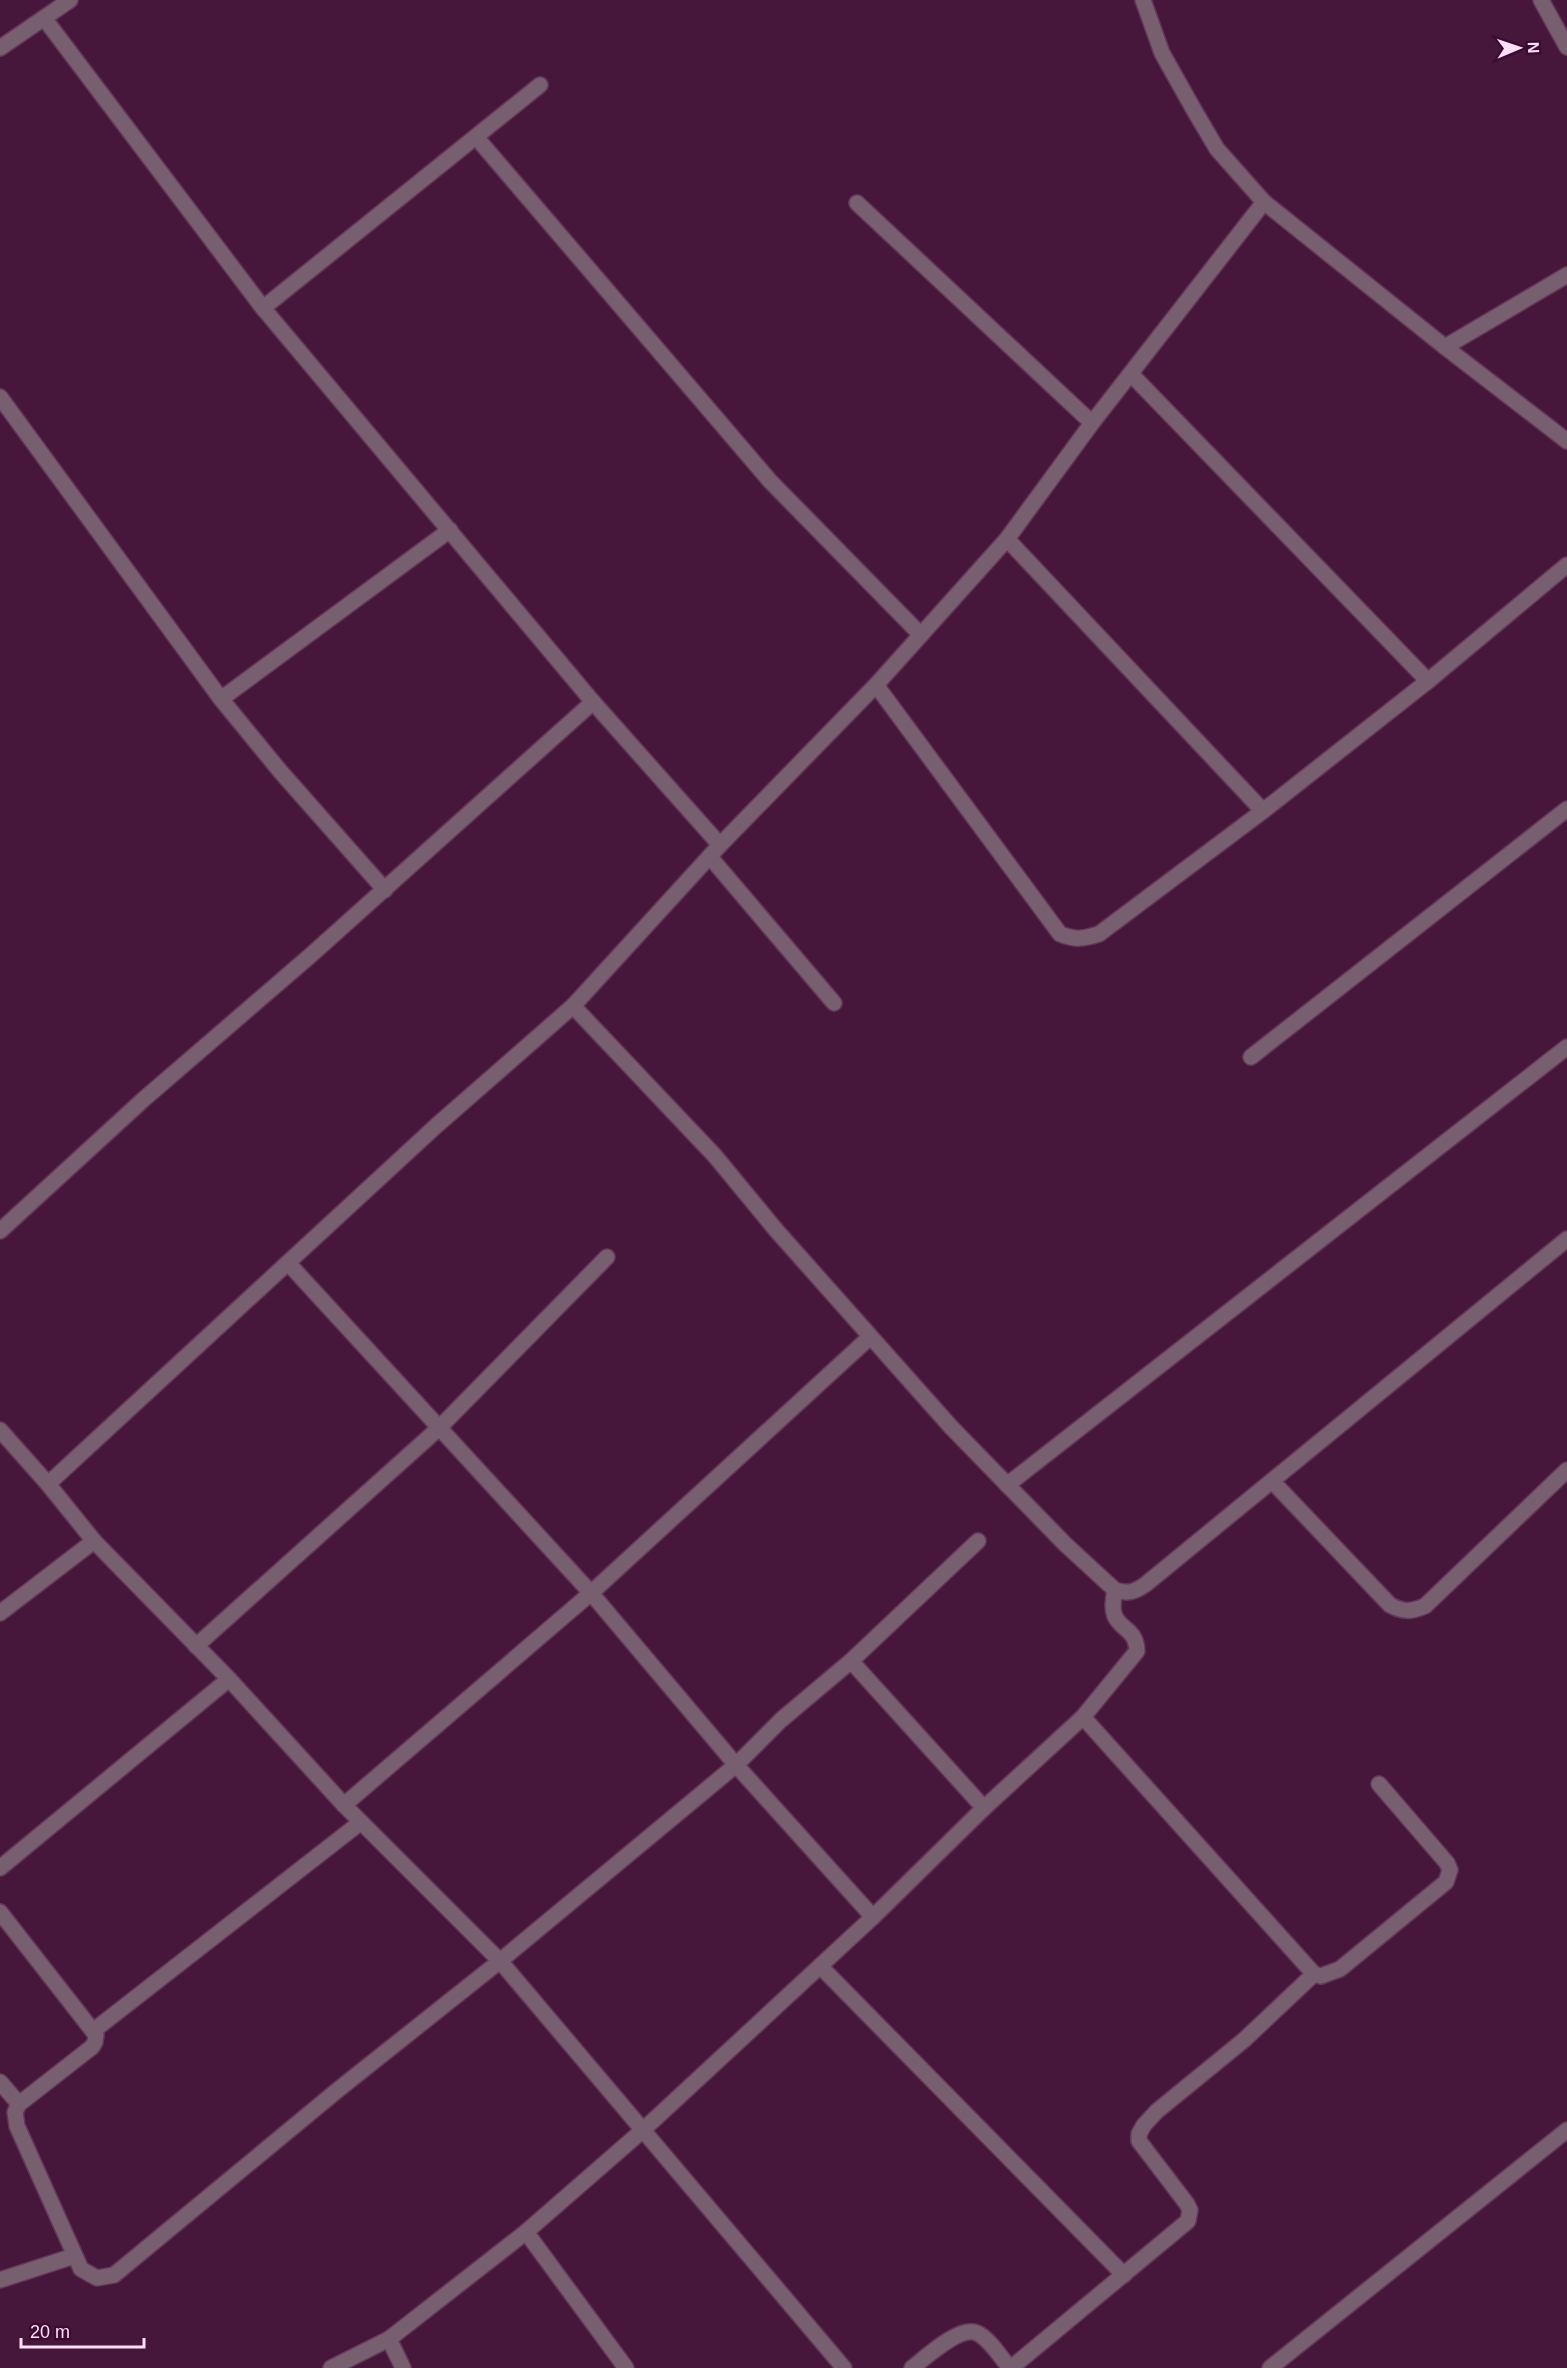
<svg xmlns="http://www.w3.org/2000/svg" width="1567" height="2368" viewBox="0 0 1567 2368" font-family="Arial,sans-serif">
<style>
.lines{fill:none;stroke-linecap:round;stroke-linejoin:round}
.minor-casing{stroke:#643659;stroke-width:18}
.minor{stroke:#775f70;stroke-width:15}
</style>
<rect width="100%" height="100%" fill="#46163b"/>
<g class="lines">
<defs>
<g id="minor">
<path d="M1143,0l19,53 32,57 23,39 47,53 181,145 122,94"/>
<path d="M1541,0l26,47"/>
<path d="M44,18l219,290 330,394 127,143"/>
<path d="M0,48l70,-48"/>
<path d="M476,137l294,344 151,154"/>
<path d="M857,203l235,220"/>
<path d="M263,308l277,-223"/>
<path d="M1445,347l122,-72"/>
<path d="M1131,374l297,307"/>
<path d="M0,397l221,302 59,72 105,119"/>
<path d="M1007,539l256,272"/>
<path d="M876,685l184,249c15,6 23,5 39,0l164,-123 165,-130 139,-116"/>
<path d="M221,699l229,-169"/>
<path d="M710,857l124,146"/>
<path d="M573,1006l142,150 61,74 175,197 114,117 50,46c13,4 20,2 31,-6l421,-345"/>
<path d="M1251,1057l316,-248"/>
<path d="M0,1231l144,-132 167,-144 282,-253"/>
<path d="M289,1264l302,329 145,172 137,152"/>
<path d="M0,1430l48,54 46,57 135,138 115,126 156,156 344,407"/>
<path d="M1272,1481l118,124c13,7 21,7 35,1l142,-136"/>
<path d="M48,1484l388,-358 137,-120 147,-161 156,-160 131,-146 85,-116 172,-221"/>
<path d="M1007,1485l560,-438"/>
<path d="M0,1613l94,-72"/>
<path d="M196,1646l243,-218 168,-171"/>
<path d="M851,1661l133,147"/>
<path d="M1083,1717l231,257 7,2 19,-7 106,-87 4,-12 -3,-7 -68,-79"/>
<path d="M344,1805l247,-212 279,-256"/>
<path d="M0,1868l229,-189"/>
<path d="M0,1912l96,123 -1,7 -3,5 -73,57 -4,8 2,14 64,143 16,9 17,-3 225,-186 161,-128 236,-196 45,-45 70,-59 127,-120"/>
<path d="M820,1966l304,309"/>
<path d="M93,2031l268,-209"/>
<path d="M0,2082l19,22"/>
<path d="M526,2232l100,136"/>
<path d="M0,2280l74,-24"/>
<path d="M389,2339l14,29"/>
<path d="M331,2368l58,-29 137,-107 117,-102 230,-213 111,-109 99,-91 54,-66c-1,-31 -32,-17 -22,-61"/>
<path d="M912,2368c13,-10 48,-43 65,-35 13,6 24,25 33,35"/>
<path d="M1011,2368l177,-147 2,-11 -3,-6 -48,-63v-7l5,-9 13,-14 87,-71 70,-66"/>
<path d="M1270,2368l297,-238"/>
</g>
</defs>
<!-- minor casing -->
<use href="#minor" class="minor-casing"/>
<!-- minor -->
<use href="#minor" class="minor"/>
</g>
<!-- north arrow -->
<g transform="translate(1519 48) rotate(88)" stroke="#3b0b31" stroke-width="4.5" paint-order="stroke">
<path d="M0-4.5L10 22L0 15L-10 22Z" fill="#ffdff5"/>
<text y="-9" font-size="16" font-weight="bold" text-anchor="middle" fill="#ffdff5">N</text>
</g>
<!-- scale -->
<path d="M21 2338v9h123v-9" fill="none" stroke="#ffdff5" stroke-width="3"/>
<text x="30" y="2338" font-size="18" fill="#ffdff5" stroke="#3b0b31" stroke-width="4.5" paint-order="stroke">20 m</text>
</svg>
